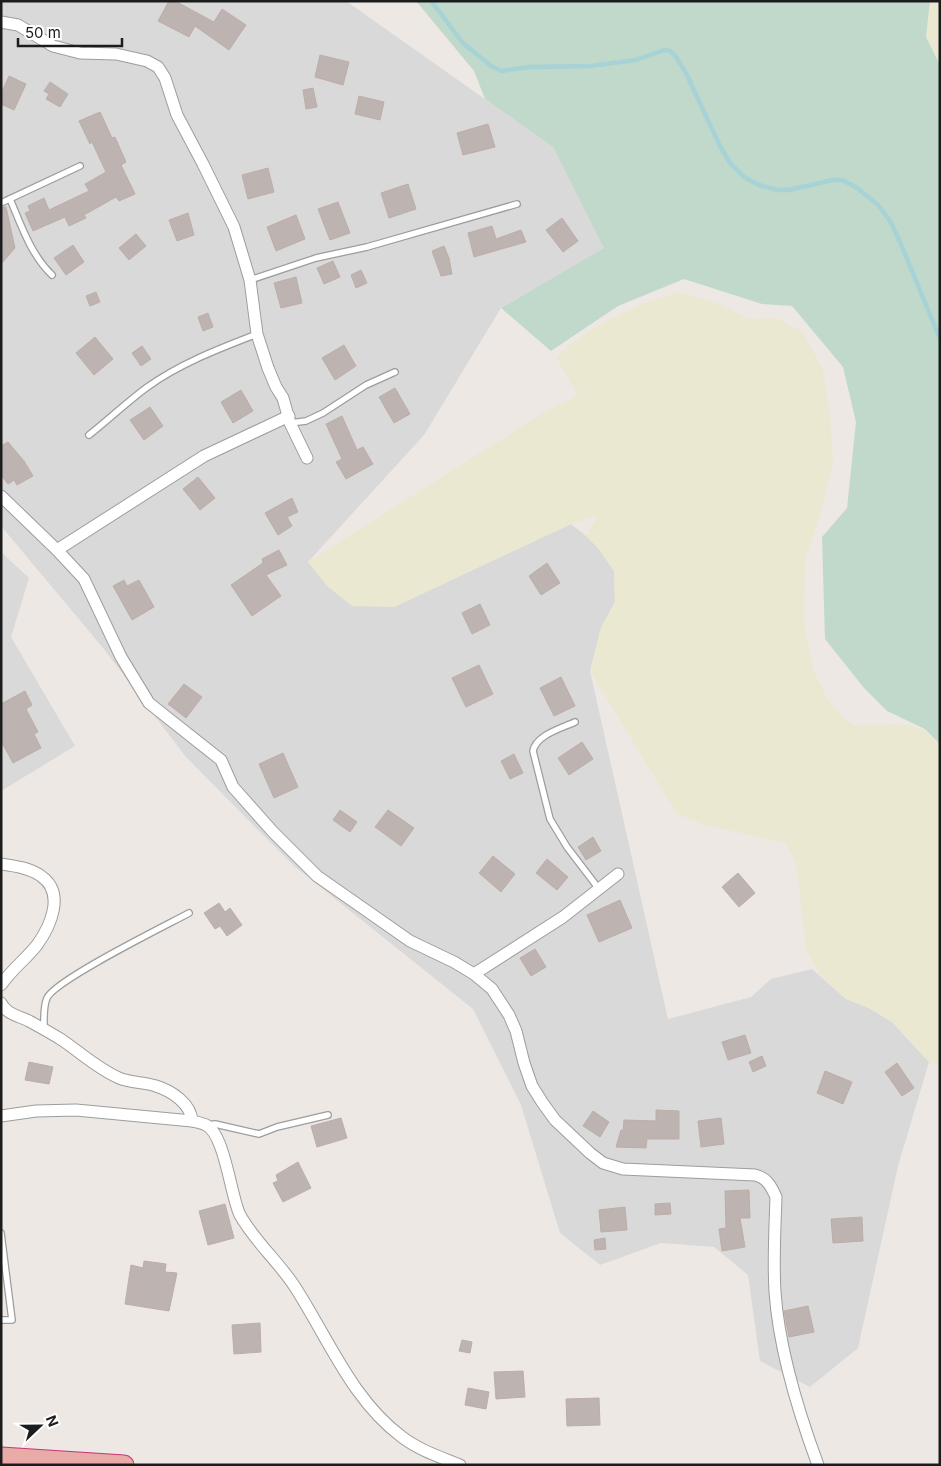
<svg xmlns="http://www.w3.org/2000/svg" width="941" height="1466" viewBox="0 0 941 1466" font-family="Inter,sans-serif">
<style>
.residential{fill:#dad9d9}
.farmland{fill:#eae8d0}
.wetland{fill:#c1d9cb}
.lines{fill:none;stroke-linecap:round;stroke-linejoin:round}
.stream{stroke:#a7d2d6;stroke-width:4.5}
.building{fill:#bdb3b0;stroke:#bdaea7}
.service-casing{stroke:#9d9d9d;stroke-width:8}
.minor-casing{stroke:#9d9d9d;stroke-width:13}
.trunk-casing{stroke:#c6347a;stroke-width:21}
.service{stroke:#fff;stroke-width:5.5}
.minor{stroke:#fff;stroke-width:11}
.trunk{stroke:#e8aba6;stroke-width:19}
</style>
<rect width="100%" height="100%" fill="#ede8e3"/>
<!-- residential -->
<g class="residential">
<path d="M1,1h345l207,146 52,101 -104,60 -77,127 -116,127 86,45 177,-83 15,12 13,13 15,22 1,31 -14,26 -11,43 78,348 83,-22 20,-18 41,-10 34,30 23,9 23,14 37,40 -31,104 -40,182 -48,39 -50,-26 -12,-86 -34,-28 -53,-4 -61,22 -40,-32 -39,-128 -48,-96 -179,-143 -108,-109 -83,-109 -102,-122z"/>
<path d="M1,552l28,26 -18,59 64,109 -74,45z"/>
</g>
<!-- farmland -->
<g class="farmland">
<path d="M930,1h10v64l-14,-28z"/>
<path d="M679,292l37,11 34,16 26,-1 27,14 20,38 7,45 3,47 -12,49 -16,50 -1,62 9,46 13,28 18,22 10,6 45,-1 26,5 15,15v319l-11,-1 -37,-40 -23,-14 -23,-9 -27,-25 -13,-26 -10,-86 -11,-19 -80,-18 -28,-11 -87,-143 11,-43 14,-26 -1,-31 -15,-22 -13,-13 12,-21 -27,9 -177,83 -42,-1 -25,-20 -19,-24 235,-149 35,-17 -22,-39 24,-20 27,-16 38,-18z"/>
</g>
<!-- wetland -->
<path class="wetland" d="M416,1h514l-4,36 14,28v679l-15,-15 -38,-18 -23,-23 -39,-49 -3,-102 25,-29 9,-86 -13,-55 -51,-61 -30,-2 -78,-25 -66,27 -67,45 -50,-43 103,-60 -51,-101 -68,-48 -11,-28z"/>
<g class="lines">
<!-- stream -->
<path class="stream" d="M431,1l32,42 28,23 10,5 29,-4 60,-1 46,-6 28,-10 6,1 6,6 10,16 34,73 10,17 14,14 15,8 19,5h11l44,-10h9l14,7 22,18 12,16 10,21 40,97"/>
</g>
<!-- building -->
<g class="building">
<path d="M169,1h6l39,21 8,-13 24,16 -17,25 -34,-24 -6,11 -31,-16z"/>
<path d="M320,55l29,7 -6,23 -28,-8z"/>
<path d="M9,76l17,8 -12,26 -13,-6v-10z"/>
<path d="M50,82l18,12 -8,13 -14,-8 3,-5 -5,-3z"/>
<path d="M313,88l4,19 -11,2 -3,-19z"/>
<path d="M359,96l25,6 -4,18 -25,-6z"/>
<path d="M100,112l12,26 3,-1 11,25 -5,3 14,29 -16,7 -3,-4 -32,18 2,3 -17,8 -4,-9 -32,14 -8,-18 5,-2 -2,-5 16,-8 5,12 40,-19 -4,-7 21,-12 -14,-30 -2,2 -11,-23z"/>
<path d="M488,124l7,23 -32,8 -6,-22z"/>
<path d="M268,168l6,24 -26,7 -6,-24z"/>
<path d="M408,184l8,25 -27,9 -8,-25z"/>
<path d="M338,202l12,31 -20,7 -12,-31z"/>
<path d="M4,207h2l9,41 -14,16v-56z"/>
<path d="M188,213l6,22 -17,6 -8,-21z"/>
<path d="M296,215l9,24 -29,12 -9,-24z"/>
<path d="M562,218l16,23 -15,11 -17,-22z"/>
<path d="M492,226l4,13 25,-9 5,12 -52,15 -6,-24z"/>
<path d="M136,234l10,12 -17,14 -10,-12z"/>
<path d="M73,245l11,17 -18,13 -12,-17z"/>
<path d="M444,246l5,12 3,16 -11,2 -9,-25z"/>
<path d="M333,261l7,16 -16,7 -7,-16z"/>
<path d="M361,270l6,13 -11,5 -5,-13z"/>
<path d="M296,277l6,26 -21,5 -7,-25z"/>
<path d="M96,292l4,10 -10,4 -4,-10z"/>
<path d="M208,313l5,14 -10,4 -5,-14z"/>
<path d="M95,337l18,22 -19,16 -18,-22z"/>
<path d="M344,345l12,21 -21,14 -13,-22z"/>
<path d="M142,346l9,13 -10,7 -9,-13z"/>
<path d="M395,388l15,26 -16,9 -15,-26z"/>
<path d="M241,390l12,21 -20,12 -12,-21z"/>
<path d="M150,407l13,19 -19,14 -14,-20z"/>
<path d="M342,416l15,34 6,-3 10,17 -27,15 -10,-17 6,-3 -16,-35z"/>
<path d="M8,442l16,19 9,15 -16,9 -3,-5 -6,4 -7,-9v-29z"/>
<path d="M198,477l17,21 -15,12 -17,-21z"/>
<path d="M292,498l6,14 -11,5 5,9 -14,9 -13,-22z"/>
<path d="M279,550l8,15 -21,10 15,21 -29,20 -21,-31 32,-22 -1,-4z"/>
<path d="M547,563l13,20 -19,12 -12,-19z"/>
<path d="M124,580l3,6 12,-6 15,27 -22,13 -19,-34z"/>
<path d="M480,604l10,21 -18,9 -10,-21z"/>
<path d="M479,665l14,29 -27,13 -14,-29z"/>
<path d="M561,677l14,29 -21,10 -14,-28z"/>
<path d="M184,684l18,13 -16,21 -18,-14z"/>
<path d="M25,691l7,14 -6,4 12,23 -4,2 7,14 -28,15 -12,-22v-37z"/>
<path d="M582,742l11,17 -24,16 -11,-17z"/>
<path d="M283,753l15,34 -24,11 -15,-34z"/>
<path d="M514,754l9,19 -13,6 -9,-18z"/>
<path d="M340,810l17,12 -7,10 -17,-12z"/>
<path d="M388,810l26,18 -13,18 -26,-19z"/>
<path d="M593,837l8,14 -15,9 -8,-13z"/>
<path d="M493,856l22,18 -14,18 -22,-19z"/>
<path d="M547,859l21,18 -11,13 -21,-17z"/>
<path d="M738,873l17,20 -16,14 -17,-20z"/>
<path d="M620,900l12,28 -33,14 -12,-27z"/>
<path d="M219,903l6,9 5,-4 12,17 -15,11 -7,-10 -5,3 -11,-16z"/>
<path d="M535,949l11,18 -15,9 -11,-18z"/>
<path d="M745,1035l6,18 -23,7 -6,-18z"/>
<path d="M762,1056l4,10 -13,6 -4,-10z"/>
<path d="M29,1062l24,5 -4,17 -24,-4z"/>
<path d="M897,1063l17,25 -12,8 -17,-24z"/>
<path d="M825,1071l27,11 -9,22 -26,-11z"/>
<path d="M656,1110l23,1v28h-32l-1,9 -30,-1 5,-17 2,1 1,-11 32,1z"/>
<path d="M593,1111l16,11 -9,15 -17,-11z"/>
<path d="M341,1118l6,20 -30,9 -6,-21z"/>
<path d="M721,1118l3,26 -23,3 -3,-26z"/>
<path d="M298,1162l13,26 -28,14 -10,-19 5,-2 -2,-6z"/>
<path d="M749,1190l1,28h-10l5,29 -23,4 -3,-22 7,-1 -1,-37z"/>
<path d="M670,1203l1,11 -16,1v-11z"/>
<path d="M225,1204l9,34 -26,7 -9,-34z"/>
<path d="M625,1207l2,23 -26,2 -2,-22z"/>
<path d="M862,1217l1,24 -30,2 -2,-24z"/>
<path d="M605,1238l1,11 -11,1 -1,-10z"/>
<path d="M144,1261l22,3 -1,8 12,1 -8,38 -44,-7 6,-39 12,3z"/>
<path d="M808,1306l6,26 -25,5 -5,-26z"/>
<path d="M260,1323l1,29 -27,2 -2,-29z"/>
<path d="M462,1340l10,2 -2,11 -11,-2z"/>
<path d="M523,1371l2,26 -29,2 -2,-27z"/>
<path d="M468,1388l21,4 -3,17 -21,-4z"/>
<path d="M599,1398l1,27 -33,1 -1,-27z"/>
</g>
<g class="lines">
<defs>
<g id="service">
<path d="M10,199c11,26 21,56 42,76"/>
<path d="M1,203l79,-37"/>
<path d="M250,280l66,-22 51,-11 150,-43"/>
<path d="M290,423l16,-2 17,-8 43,-28 29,-13"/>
<path d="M89,435c19,-15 37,-32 57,-47 33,-24 72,-39 111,-54"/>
<path d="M575,722c-13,6 -39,13 -42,29l17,68 17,28 32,42"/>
<path d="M44,1029c0,-9 -1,-22 3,-31 8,-18 118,-72 142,-85"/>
<path d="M208,1125l7,-1 44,10 18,-7 51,-12"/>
<path d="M1,1233l11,87h-11"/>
</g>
<g id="minor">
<path d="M1,22l17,3 35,21 27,7 36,1 31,7 11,6 7,11 12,37 26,49 31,63 16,53 7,54 11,34 8,19 7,11 7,25 17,35"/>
<path d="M1,496l56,54 27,29 37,78 28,46 72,57 12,27 40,45 44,44 93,65 44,21 20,12 18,15 17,26 7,16 8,32 8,23 10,16 13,18 35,33 13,10 20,6 132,6c12,3 16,11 21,22 -1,31 -3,63 -1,95 4,57 23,119 43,173"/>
<path d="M57,550l147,-94 85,-40"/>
<path d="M1,864c14,2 29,4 40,12 25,17 9,51 -4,69 -11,14 -26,25 -36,40"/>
<path d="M474,974l89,-57 55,-43"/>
<path d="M1,1003c5,11 18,13 28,18 11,6 22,12 33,19 19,13 36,29 57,38 12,5 25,4 37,8 16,5 35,18 36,35"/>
<path d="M1,1116l35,-5 40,-1 116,11c4,1 10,2 14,4 19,9 25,73 34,90 15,27 39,47 55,72 33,51 57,113 107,150 17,13 38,20 58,28"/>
</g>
<path id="trunk" d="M1,1457l123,8"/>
</defs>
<!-- service casing -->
<use href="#service" class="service-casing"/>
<!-- minor casing -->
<use href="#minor" class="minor-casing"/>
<!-- trunk casing -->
<use href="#trunk" class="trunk-casing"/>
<!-- service -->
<use href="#service" class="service"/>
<!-- minor -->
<use href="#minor" class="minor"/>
<!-- trunk -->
<use href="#trunk" class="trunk"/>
</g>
<!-- border -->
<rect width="941" height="1466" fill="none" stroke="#1c1c1c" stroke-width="5"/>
<!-- north arrow -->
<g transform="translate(40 1426) rotate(68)" stroke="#ffffff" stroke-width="4" paint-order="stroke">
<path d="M0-4L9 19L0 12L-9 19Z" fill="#1c1c1c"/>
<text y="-8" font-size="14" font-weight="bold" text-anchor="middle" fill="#1c1c1c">N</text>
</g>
<!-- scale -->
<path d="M18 38v8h104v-8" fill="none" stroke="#1c1c1c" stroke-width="2.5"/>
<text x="25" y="38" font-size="15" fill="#1c1c1c" stroke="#ffffff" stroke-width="4" paint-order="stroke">50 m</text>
</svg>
